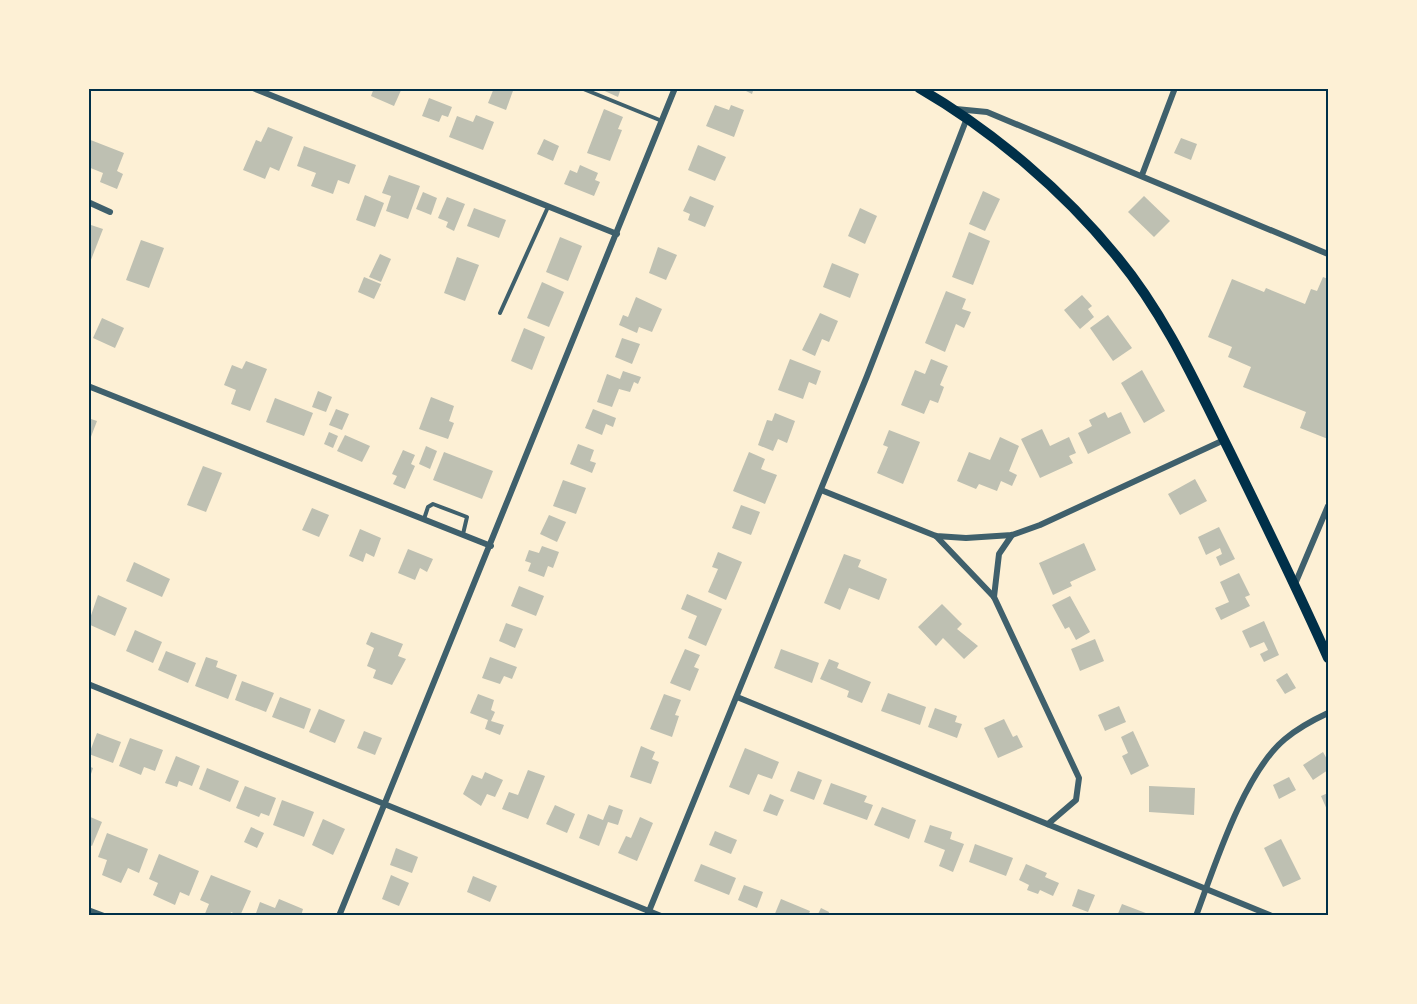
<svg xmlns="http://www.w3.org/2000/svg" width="1417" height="1004" viewBox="0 0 1417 1004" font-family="Signika,sans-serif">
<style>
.building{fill:#bec0b2}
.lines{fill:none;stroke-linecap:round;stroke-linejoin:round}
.service{stroke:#3f606c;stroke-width:4}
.minor{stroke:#3f606c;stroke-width:6}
.secondary{stroke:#003049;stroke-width:10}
.neatline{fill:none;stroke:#003049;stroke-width:2}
</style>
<rect width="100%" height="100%" fill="#fdf0d5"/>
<!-- building -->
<g class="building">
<path d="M374,88h28l-8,18 -23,-10z"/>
<path d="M494,88h20l-8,22 -18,-7z"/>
<path d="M598,88h23l-3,9z"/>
<path d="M740,88h14l-2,6z"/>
<path d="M429,98l23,9 -4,10 -6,-2 -3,7 -17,-6z"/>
<path d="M715,105l14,5 2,-5 13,5 -10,27 -28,-11z"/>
<path d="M604,109l19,8 -5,12 4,1 -12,31 -23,-8z"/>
<path d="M476,115l18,7 -11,28 -34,-13 8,-21 16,6z"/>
<path d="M268,127l25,10 -14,34 -9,-4 -5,12 -22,-9 13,-30 5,2z"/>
<path d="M1181,138l16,6 -6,16 -17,-7z"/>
<path d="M88,139l36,14 -7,18 6,3 -6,15 -17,-7 3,-9 -15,-6z"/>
<path d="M544,139l15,7 -6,15 -16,-7z"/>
<path d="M698,145l28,12 -11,24 -27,-11z"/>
<path d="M304,146l52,19 -7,19 -11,-4 -5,14 -22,-8 5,-13 -19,-7z"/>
<path d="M580,165l18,8 -3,7 5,2 -6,14 -30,-12 6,-14 7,3z"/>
<path d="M389,175l31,11 -12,33 -22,-8 5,-15 -9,-3z"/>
<path d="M983,191l17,8 -15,32 -16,-7z"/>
<path d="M423,192l14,6 -6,17 -15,-6z"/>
<path d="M365,195l19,8 -9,24 -19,-7z"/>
<path d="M690,196l24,10 -9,21 -17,-7 2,-6 -7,-3z"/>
<path d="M1144,196l26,25 -16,16 -26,-25z"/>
<path d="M447,197l18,7 -11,27 -8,-4 2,-5 -10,-4z"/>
<path d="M474,208l32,12 -7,18 -32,-12z"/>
<path d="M860,208l17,8 -12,28 -17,-8z"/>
<path d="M91,225l12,4 -14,36 -1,-33z"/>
<path d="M969,232l21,9 -17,44 -21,-8z"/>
<path d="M560,237l22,9 -14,35 -22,-9z"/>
<path d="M141,240l23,8 -15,40 -23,-8z"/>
<path d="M658,247l19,8 -11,25 -17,-7z"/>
<path d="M380,254l11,5 -10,23 -12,-5z"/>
<path d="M457,257l22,8 -14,36 -21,-8z"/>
<path d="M832,263l27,11 -9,24 -27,-11z"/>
<path d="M364,277l17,7 -7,15 -16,-7z"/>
<path d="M1323,277l5,2v160l-28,-11 6,-16 -63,-25 8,-20 -23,-10 4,-10 -24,-10 24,-58 32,13 2,-4 39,16 6,-15 6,2z"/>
<path d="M542,282l22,10 -15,35 -22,-9z"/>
<path d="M946,291l20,8 -4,10 9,3 -7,16 -8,-4 -11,28 -20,-9z"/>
<path d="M1082,295l10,11 -4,3 6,8 -14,12 -16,-19z"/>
<path d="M636,297l26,12 -10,23 -13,-5 -2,6 -18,-8 4,-10 5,2z"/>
<path d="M820,313l18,8 -9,21 -7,-3 -7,17 -13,-6z"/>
<path d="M1108,315l24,33 -19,13 -23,-33z"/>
<path d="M102,318l22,10 -9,20 -22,-10z"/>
<path d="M524,328l21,9 -13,33 -21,-9z"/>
<path d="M622,338l18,6 -8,20 -17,-7z"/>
<path d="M790,359l31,12 -5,14 -7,-3 -6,17 -25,-9z"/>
<path d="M931,359l17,7 -8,19 4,2 -6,16 -8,-3 -6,14 -23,-9 14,-35 10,4z"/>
<path d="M246,361l21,8 -17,42 -19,-7 5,-14 -12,-5 8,-20 10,4z"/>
<path d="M1142,370l23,41 -21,12 -23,-40z"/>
<path d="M623,371l18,6 -3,7 -4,-2 -4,10 -11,-3 -7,18 -15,-5 10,-28 13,5z"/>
<path d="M318,391l14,6 -6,15 -14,-5z"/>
<path d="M431,397l23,9 -5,15 5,2 -6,16 -29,-10z"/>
<path d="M275,398l38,15 -9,23 -38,-14z"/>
<path d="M336,409l13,5 -7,16 -13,-5z"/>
<path d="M593,409l23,9 -3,9 -7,-3 -4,11 -17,-7z"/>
<path d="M1105,412l3,6 13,-6 10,21 -43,21 -10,-21 14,-7 -3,-6z"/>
<path d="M775,413l20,8 -8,22 -9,-4 -5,12 -15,-6 9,-25 5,1z"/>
<path d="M88,418l9,3 -8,21h-1z"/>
<path d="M1042,429l8,17 19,-9 7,16 -7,3 4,7 -33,15 -19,-39z"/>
<path d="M889,430l31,12 -17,42 -26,-11 11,-26 -5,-2z"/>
<path d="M329,432l9,4 -5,12 -9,-4z"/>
<path d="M345,435l25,11 -8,16 -25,-11z"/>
<path d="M1000,437l19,9 -10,25 8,4 -5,11 -11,-5 -4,10 -18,-7 -3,5 -19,-8 12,-29 21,8z"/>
<path d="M578,444l16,6 -4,11 6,2 -4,10 -22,-9z"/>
<path d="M426,446l11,5 -7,18 -11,-5z"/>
<path d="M403,450l12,5 -4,9 4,2 -10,23 -12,-5 4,-8 -5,-2z"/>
<path d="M444,452l49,19 -11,28 -49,-19z"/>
<path d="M749,452l16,7 -4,10 16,6 -12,29 -32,-13z"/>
<path d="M203,466l19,7 -16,39 -19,-7z"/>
<path d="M1195,479l12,22 -27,14 -12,-21z"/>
<path d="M563,480l23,8 -10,26 -23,-8z"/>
<path d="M741,505l19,7 -9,23 -19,-7z"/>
<path d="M312,508l17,7 -10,22 -17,-7z"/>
<path d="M549,515l17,7 -9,20 -17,-8z"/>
<path d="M1219,527l16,32 -15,7 -4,-9 6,-3 -2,-6 -14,7 -8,-18z"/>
<path d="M360,529l21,9 -7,19 -8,-4 -3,9 -14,-6z"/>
<path d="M1084,543l12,27 -26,12 2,4 -19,9 -14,-32z"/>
<path d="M542,546l17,6 -6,16 -5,-2 -4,11 -16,-6 3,-8 -6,-2 4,-11 10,3z"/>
<path d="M408,549l25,10 -6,13 -7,-4 -5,12 -17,-7z"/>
<path d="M718,552l24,10 -16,38 -18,-8 10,-23 -6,-2z"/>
<path d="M844,554l17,6 -3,7 29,12 -8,21 -30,-12 -9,22 -16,-7z"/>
<path d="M134,562l36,17 -8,18 -36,-16z"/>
<path d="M1239,573l11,22 -5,2 5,9 -29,14 -6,-12 14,-6 -9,-20z"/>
<path d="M519,586l25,10 -8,20 -25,-10z"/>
<path d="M687,594l35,15 -16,37 -18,-8 9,-22 -16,-7z"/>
<path d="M98,595l29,13 -12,28 -27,-12z"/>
<path d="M1070,596l20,36 -14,8 -7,-13 -4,2 -13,-24z"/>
<path d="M942,604l20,20 -5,5 21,17 -14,13 -21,-21 -7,8 -18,-19z"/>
<path d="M1264,621l15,34 -15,7 -4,-8 8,-4 -4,-8 -14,6 -8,-17z"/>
<path d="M506,623l17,6 -8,19 -16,-7z"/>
<path d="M135,630l27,12 -9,21 -27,-12z"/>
<path d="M371,632l32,12 -5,12 8,3 -14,26 -19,-7 3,-8 -9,-4 7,-18 -8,-4z"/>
<path d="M1095,639l9,22 -24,10 -9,-22z"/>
<path d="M685,649l15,6 -6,12 5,2 -9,22 -20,-8z"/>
<path d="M781,649l38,14 -7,20 -38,-15z"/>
<path d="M166,651l30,12 -8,20 -30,-13z"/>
<path d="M206,657l12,4 -2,6 21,8 -9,24 -33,-13z"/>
<path d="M490,657l27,10 -5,12 -8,-3 -4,8 -18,-6z"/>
<path d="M829,659l10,4 -2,5 34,14 -9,21 -15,-6 2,-6 -29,-12z"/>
<path d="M1287,673l9,15 -11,6 -9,-14z"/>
<path d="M242,681l32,12 -8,19 -31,-12z"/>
<path d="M888,693l38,14 -6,18 -39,-14z"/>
<path d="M478,694l16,6 -3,10 4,2 -4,9 13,4 -4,10 -15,-6 3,-9 -18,-7z"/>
<path d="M664,694l17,6 -6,15 4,1 -7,21 -22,-8z"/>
<path d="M280,697l31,12 -7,20 -32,-12z"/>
<path d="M1119,706l7,16 -21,9 -7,-16z"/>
<path d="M935,708l22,8 -2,6 7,2 -5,14 -29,-11z"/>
<path d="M319,709l26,11 -10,23 -26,-11z"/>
<path d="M1004,719l9,18 4,-2 6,12 -25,11 -14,-30z"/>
<path d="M364,731l18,7 -7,17 -18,-7z"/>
<path d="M1133,731l16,35 -18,9 -9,-19 6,-3 -7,-16z"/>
<path d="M97,733l24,9 -8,21 -24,-9z"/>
<path d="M130,738l33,12 -8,21 -11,-4 -3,8 -22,-9z"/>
<path d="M641,746l14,6 -3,7 7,3 -8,22 -21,-7z"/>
<path d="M745,748l34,14 -7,17 -14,-5 -9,21 -20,-8z"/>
<path d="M1323,752l5,9v9l-15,10 -10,-15z"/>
<path d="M176,756l24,10 -8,20 -13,-5 -2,6 -12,-4z"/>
<path d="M88,766l5,2 -4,12h-1z"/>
<path d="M207,768l32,13 -9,21 -31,-13z"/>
<path d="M528,770l17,6 -17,43 -26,-10 7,-17 9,3z"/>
<path d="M798,771l24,9 -8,20 -24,-9z"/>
<path d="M485,772l18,8 -8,17 -8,-3 -6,12 -18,-12 9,-19 10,4z"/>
<path d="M1289,777l7,13 -17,9 -6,-14z"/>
<path d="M831,783l36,13 -3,6 9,3 -6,15 -44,-16z"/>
<path d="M245,786l31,12 -7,18 -8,-3 -2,4 -23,-9z"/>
<path d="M1149,786l46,2 -1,27 -45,-3z"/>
<path d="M1328,793v19l-7,-16z"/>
<path d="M770,794l14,6 -7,16 -14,-5z"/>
<path d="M282,800l32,12 -10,25 -31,-12z"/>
<path d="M555,805l20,9 -8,19 -21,-9z"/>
<path d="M609,805l14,5 -5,15 -10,-3 -9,24 -20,-8 9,-24 15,6z"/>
<path d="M882,807l34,13 -7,19 -35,-14z"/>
<path d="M88,816l14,6 -10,24 -4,-2z"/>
<path d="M640,817l13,6 -16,38 -19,-8 8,-17 5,2z"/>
<path d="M323,819l22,10 -12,26 -21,-10z"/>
<path d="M930,825l22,7 -2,7 14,5 -11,28 -14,-6 6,-16 -21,-8z"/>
<path d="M251,827l13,6 -7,15 -13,-6z"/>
<path d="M715,831l22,9 -6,14 -22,-9z"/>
<path d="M107,833l41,16 -9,24 -11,-5 -7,15 -19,-8 5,-15 -9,-3z"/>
<path d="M1281,839l20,40 -18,8 -19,-39z"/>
<path d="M975,844l38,14 -7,18 -37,-14z"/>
<path d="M396,848l22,9 -6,16 -22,-8z"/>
<path d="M159,854l40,17 -10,25 -9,-4 -5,13 -22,-10 5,-12 -9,-4z"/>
<path d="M701,864l35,14 -7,17 -35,-14z"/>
<path d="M1026,864l21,9 -2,4 14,6 -6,13 -13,-6 -2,4 -11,-4 2,-5 -10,-5z"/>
<path d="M211,875l40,16 -11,25 -9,-4 -1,4h-26l5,-12 -9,-4z"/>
<path d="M391,875l18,8 -10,23 -17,-7z"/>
<path d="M473,876l24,10 -7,16 -23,-10z"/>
<path d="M744,885l19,7 -6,16 -19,-8z"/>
<path d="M1078,889l17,6 -7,17 -16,-6z"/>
<path d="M279,899l24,10 -2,7h-46l5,-14 15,6z"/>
<path d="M781,899l29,12 -2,5h-34z"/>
<path d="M1122,904l29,11v1h-34z"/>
<path d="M821,908l8,4 -1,4h-11z"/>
</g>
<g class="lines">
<!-- service -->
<g class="service">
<path d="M581,88l81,33"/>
<path d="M500,313l48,-106"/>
<path d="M424,519l4,-12 5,-3 34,13 -4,17"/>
</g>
<!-- minor -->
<g class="minor">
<path d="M253,88l364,146"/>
<path d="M956,109l31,3 341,142"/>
<path d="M1142,175l33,-87"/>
<path d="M88,202l22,10"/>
<path d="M88,386l403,160"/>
<path d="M821,490l115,46 30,2 46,-3 28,-10 184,-85"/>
<path d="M936,536l58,61 85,181 -3,22 -28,24"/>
<path d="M1295,584l33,-78"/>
<path d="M994,597l5,-43 13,-19"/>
<path d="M88,684l573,232"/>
<path d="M737,697l535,219"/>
<path d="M88,910l16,6"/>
<path d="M339,916l336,-828"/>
<path d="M647,916l220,-540 100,-258"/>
<path d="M1196,916c19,-51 48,-143 89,-177 13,-11 28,-19 43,-26"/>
</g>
<!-- secondary -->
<path class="secondary" d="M919,88c74,43 145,103 199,170 47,57 78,126 111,192 34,69 68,138 99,208"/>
</g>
<!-- border -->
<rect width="1417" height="1004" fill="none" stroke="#fdf0d5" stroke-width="180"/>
<rect x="90" y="90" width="1237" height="824" class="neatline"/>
</svg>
